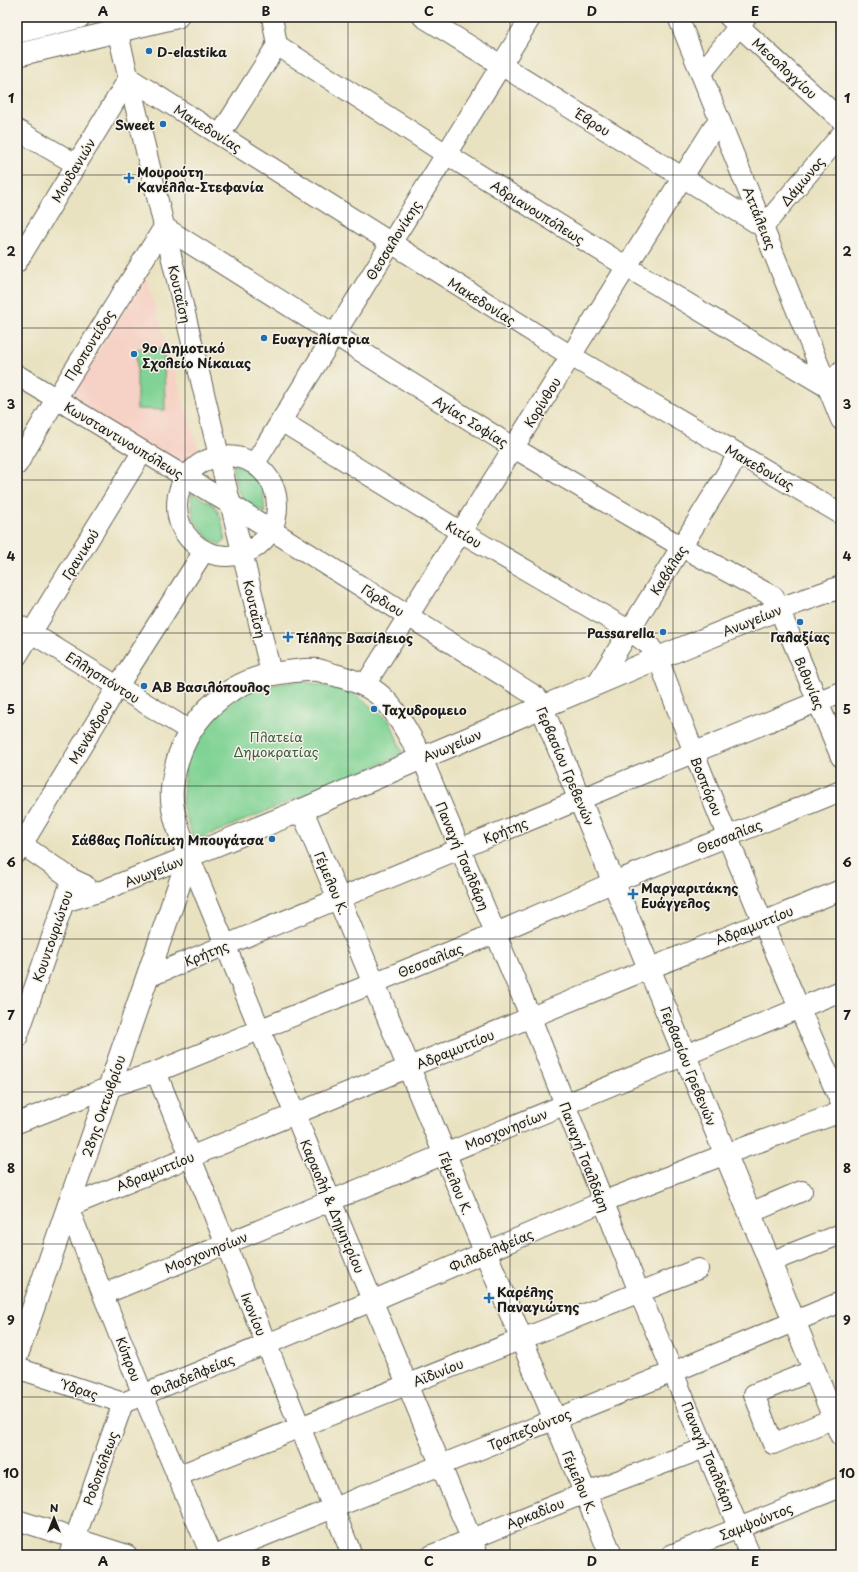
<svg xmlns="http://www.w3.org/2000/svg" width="858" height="1572" viewBox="0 0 858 1572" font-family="'Playpen Sans',sans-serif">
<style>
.built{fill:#f6d1c5}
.green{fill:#81d395;stroke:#4e7858}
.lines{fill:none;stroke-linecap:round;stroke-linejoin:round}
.minor-casing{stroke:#646156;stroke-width:22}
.major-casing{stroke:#646156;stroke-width:24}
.minor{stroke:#fff;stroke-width:20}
.major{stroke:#fff;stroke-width:22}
.grid{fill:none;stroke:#1c1c1c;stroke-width:1;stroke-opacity:0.55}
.poi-dot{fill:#1f6fb2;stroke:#f7f3e8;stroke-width:1.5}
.labels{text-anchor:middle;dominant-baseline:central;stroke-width:3;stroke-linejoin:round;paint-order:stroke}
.poi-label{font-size:13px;font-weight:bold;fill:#1c1c1c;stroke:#f7f3e8;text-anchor:start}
.street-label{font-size:13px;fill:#1c1c1c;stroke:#f7f3e8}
.park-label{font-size:13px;fill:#3f5c46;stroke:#f7f3e8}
.neatline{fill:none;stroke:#1c1c1c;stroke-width:1.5}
.grid-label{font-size:13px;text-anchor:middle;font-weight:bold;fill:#1c1c1c}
</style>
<rect width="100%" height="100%" fill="#f7f3e8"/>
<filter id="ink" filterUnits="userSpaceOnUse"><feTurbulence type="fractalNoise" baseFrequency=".025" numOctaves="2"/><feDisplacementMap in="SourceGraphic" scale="8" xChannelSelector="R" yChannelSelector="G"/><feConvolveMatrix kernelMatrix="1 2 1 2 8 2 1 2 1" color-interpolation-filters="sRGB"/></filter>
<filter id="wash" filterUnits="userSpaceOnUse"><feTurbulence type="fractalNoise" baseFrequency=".012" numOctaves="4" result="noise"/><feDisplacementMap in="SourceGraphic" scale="16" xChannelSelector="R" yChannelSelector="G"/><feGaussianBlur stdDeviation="0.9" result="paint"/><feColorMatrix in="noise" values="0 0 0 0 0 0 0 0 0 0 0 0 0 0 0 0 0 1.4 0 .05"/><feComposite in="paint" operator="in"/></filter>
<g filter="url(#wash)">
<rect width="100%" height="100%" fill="#e9e2c1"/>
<!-- built -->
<path class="built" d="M146,276l54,179 -11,7 -9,8 -113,-68z"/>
<!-- green -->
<g class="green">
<path d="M164,348l1,62 -28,-1v-60z"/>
<path d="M232,464l15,5 15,17 3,27 -21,-12 -7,-12z"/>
<path d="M191,493l23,12 7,13 4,21 -5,6 -12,-7 -15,-19z"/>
<path d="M302,681l50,11 38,29 13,34 -209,86 -12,-36 4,-48 26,-41 43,-29z"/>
</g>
</g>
<g filter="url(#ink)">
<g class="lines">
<defs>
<g id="minor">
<path d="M114,17l157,656"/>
<path d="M272,17l5,28 169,109 181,113 200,120"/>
<path d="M423,17l340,210 78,-92"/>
<path d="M678,17l163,403"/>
<path d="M729,17l112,103"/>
<path d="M701,74l45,-57"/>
<path d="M17,130l59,34"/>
<path d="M220,135l57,-90"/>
<path d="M17,262l112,-184 442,278 270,158"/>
<path d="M17,375l213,129 307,193 5,11"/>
<path d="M827,387l14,-16"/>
<path d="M281,421l180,111 169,99 19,14 9,13c56,151 118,299 183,445"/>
<circle cx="227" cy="506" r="50"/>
<path d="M255,463l276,-446"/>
<path d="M17,465l39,-66 108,-172 350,221 168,99 92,50 67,160"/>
<path d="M17,624l173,107"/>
<path d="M17,656l126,-205"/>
<path d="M365,685l354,-566"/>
<path d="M596,685l142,-230"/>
<path d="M422,758l109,260 108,274 111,263"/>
<path d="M17,841l55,38 13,6"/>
<path d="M17,853l101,-167 86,-135"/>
<path d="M64,902l35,-10 90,-36 71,174 218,525"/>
<path d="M148,977l693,-285"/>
<path d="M17,1038l55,-159"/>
<path d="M156,1072l196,483"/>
<path d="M17,1123l93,-36 46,-15 340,-139 118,-51 227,-91"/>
<path d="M750,1213l52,-22"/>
<path d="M770,1262l71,-28"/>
<path d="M104,1294l737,-303"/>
<path d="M17,1368l106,35 249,-102 230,-99 124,-48 115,-42"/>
<path d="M814,1370l-60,24 19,50 68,-29"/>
<path d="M177,1476l521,-207"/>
<path d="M17,1520l110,35"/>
<path d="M69,1555l54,-152"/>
<path d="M211,1555l-68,-160 -75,-188 773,-317"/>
<path d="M216,1555l457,-183 168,-70"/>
<path d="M432,1555l153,-62 120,-45"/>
<path d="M671,1555l170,-68"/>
</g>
<g id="major">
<path d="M17,32l62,-15"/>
<path d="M17,55l160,-38"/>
<path d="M542,708l299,727"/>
<path d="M302,810l309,745"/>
<path d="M189,856l113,-46 120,-52 236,-100 121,-49 62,-22"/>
<path d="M189,856c-8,-20 -19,-44 -17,-67 6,-64 52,-111 115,-117 10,-1 21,-3 31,-2 5,1 11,4 17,5 18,5 36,11 49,24 13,12 28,42 38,59"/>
<path d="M17,1355l172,-499"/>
</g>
</defs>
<!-- minor casing -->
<use href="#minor" class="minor-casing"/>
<!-- major casing -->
<use href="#major" class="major-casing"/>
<!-- minor -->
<use href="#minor" class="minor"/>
<!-- major -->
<use href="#major" class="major"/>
</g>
</g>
<!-- grid -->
<path class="grid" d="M185,17v1538M348,17v1538M510,17v1538M673,17v1538M17,175h824M17,328h824M17,480h824M17,633h824M17,786h824M17,939h824M17,1092h824M17,1244h824M17,1397h824"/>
<!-- markers -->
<g class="poi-dot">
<circle cx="149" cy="51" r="4"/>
<circle cx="163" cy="124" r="4"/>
<path d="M127 172h4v4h4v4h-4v4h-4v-4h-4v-4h4z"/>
<circle cx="264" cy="338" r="4"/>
<circle cx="134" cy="354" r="4"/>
<circle cx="800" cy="622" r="4"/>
<circle cx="663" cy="632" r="4"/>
<path d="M286 631h4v4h4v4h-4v4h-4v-4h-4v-4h4z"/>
<circle cx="144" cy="686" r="4"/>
<circle cx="374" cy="709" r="4"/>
<circle cx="272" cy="839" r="4"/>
<path d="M631 888h4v4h4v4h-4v4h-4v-4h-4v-4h4z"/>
<path d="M487 1292h4v4h4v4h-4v4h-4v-4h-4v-4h4z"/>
</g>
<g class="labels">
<!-- poi labels -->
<g class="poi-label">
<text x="157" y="51">D-elastika</text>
<text x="155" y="124" text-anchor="end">Sweet</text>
<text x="137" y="171">Μουρούτη<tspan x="137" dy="15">Κανέλλα-Στεφανία</tspan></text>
<text x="272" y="338">Ευαγγελίστρια</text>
<text x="142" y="347">9o Δημοτικό<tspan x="142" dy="15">Σχολείο Νίκαιας</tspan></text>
<text x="655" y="632" text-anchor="end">Passarella</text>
<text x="800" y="636" text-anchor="middle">Γαλαξίας</text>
<text x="296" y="637">Τέλλης Βασίλειος</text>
<text x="152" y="686">ΑΒ Βασιλόπουλος</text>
<text x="382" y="709">Ταχυδρομειο</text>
<text x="264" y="839" text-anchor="end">Σάββας Πολίτικη Μπουγάτσα</text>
<text x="641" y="887">Μαργαριτάκης<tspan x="641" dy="15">Ευάγγελος</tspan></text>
<text x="497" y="1291">Καρέλης<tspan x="497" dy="15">Παναγιώτης</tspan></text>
</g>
<!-- street labels -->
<g class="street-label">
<text transform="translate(785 68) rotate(43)">Μεσολογγίου</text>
<text transform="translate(593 122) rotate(32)">Έβρου</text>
<text transform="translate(208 128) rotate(32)">Μακεδονίας</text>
<text transform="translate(73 170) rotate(-59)">Μουδανιών</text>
<text transform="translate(802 181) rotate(-50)">Δάμωνος</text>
<text transform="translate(538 212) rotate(32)">Αδριανουπόλεως</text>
<text transform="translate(760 218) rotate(68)">Αττάλειας</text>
<text transform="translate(393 240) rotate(-58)">Θεσσαλονίκης</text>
<text transform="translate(180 294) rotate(77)">Κουταΐση</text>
<text transform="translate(482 301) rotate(32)">Μακεδονίας</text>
<text transform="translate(89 345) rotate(-58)">Προποντίδος</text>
<text transform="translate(542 402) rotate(-58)">Κορίνθου</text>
<text transform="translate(471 421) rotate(32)">Αγίας Σοφίας</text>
<text transform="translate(124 440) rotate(31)">Κωνσταντινουπόλεως</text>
<text transform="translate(760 467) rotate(30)">Μακεδονίας</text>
<text transform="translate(464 534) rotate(31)">Κιτίου</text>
<text transform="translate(80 554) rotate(-58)">Γρανικού</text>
<text transform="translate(668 570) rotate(-58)">Καβάλας</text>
<text transform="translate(383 600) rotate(32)">Γόρδιου</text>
<text transform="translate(255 609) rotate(77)">Κουταΐση</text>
<text transform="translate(752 620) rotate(-22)">Ανωγείων</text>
<text transform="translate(103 677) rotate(32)">Ελλησπόντου</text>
<text transform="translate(810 683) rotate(67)">Βιθυνίας</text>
<text transform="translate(90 732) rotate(-59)">Μενάνδρου</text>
<text transform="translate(452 745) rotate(-23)">Ανωγείων</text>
<text transform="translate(566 766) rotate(67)">Γερβασίου Γρεβενών</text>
<text transform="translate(707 786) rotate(68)">Βοσπόρου</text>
<text transform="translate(505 830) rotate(-22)">Κρήτης</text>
<text transform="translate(729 836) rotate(-22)">Θεσσαλίας</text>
<text transform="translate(463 856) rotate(67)">Παναγή Τσαλδάρη</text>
<text transform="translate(154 871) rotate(-22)">Ανωγείων</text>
<text transform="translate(332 883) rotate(67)">Γέμελου Κ.</text>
<text transform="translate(754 925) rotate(-22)">Αδραμυττίου</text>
<text transform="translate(52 936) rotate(-71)">Κουντουριώτου</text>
<text transform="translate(206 953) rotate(-22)">Κρήτης</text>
<text transform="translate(430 960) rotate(-22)">Θεσσαλίας</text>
<text transform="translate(455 1049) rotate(-22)">Αδραμυττίου</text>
<text transform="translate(689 1066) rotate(68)">Γερβασίου Γρεβενών</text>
<text transform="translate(103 1106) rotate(-71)">28ης Οκτωβρίου</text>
<text transform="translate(506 1129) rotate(-22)">Μοσχονησίων</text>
<text transform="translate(585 1157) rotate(69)">Παναγή Τσαλδάρη</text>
<text transform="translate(155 1171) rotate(-22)">Αδραμυττίου</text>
<text transform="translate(456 1183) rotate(68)">Γέμελου Κ.</text>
<text transform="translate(333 1206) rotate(67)">Καραολή &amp; Δημητρίου</text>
<text transform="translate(491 1250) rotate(-23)">Φιλαδελφείας</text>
<text transform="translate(206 1252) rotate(-22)">Μοσχονησίων</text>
<text transform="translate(254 1314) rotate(68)">Ικονίου</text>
<text transform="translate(129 1359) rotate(69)">Κύπρου</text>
<text transform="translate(438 1372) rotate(-22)">Αϊδινίου</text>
<text transform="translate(192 1375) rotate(-23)">Φιλαδελφείας</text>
<text transform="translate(80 1389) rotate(18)">Ύδρας</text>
<text transform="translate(529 1429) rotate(-22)">Τραπεζούντος</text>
<text transform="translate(709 1456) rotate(67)">Παναγή Τσαλδάρη</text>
<text transform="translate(100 1468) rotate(-70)">Ροδοπόλεως</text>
<text transform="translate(580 1482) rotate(67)">Γέμελου Κ.</text>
<text transform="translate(535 1513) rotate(-22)">Αρκαδίου</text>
<text transform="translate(756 1521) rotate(-22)">Σαμψούντος</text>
</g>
<!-- park labels -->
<g class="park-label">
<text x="276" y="736">Πλατεία<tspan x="276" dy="15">Δημοκρατίας</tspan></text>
</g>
</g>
<!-- margin -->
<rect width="858" height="1572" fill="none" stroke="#f7f3e8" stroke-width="44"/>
<!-- north arrow -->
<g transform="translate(54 1518)" stroke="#f7f3e8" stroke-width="3" paint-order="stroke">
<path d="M0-3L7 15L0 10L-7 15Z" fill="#1c1c1c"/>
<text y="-6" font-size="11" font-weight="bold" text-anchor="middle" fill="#1c1c1c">N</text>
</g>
<rect x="22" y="22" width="814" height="1528" class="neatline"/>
<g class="grid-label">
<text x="103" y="16">A</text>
<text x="266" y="16">B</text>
<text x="429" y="16">C</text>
<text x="592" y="16">D</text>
<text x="755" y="16">E</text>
<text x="11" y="103">1</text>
<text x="847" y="103">1</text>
<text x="11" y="256">2</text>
<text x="847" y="256">2</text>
<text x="11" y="409">3</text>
<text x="847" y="409">3</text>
<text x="11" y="561">4</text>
<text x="847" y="561">4</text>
<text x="11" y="714">5</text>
<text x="847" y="714">5</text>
<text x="11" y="867">6</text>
<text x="847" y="867">6</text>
<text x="11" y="1020">7</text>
<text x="847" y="1020">7</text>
<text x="11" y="1173">8</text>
<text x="847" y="1173">8</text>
<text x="11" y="1325">9</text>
<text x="847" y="1325">9</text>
<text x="11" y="1478">10</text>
<text x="847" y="1478">10</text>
<text x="103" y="1566">A</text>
<text x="266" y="1566">B</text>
<text x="429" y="1566">C</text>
<text x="592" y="1566">D</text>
<text x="755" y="1566">E</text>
</g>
</svg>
